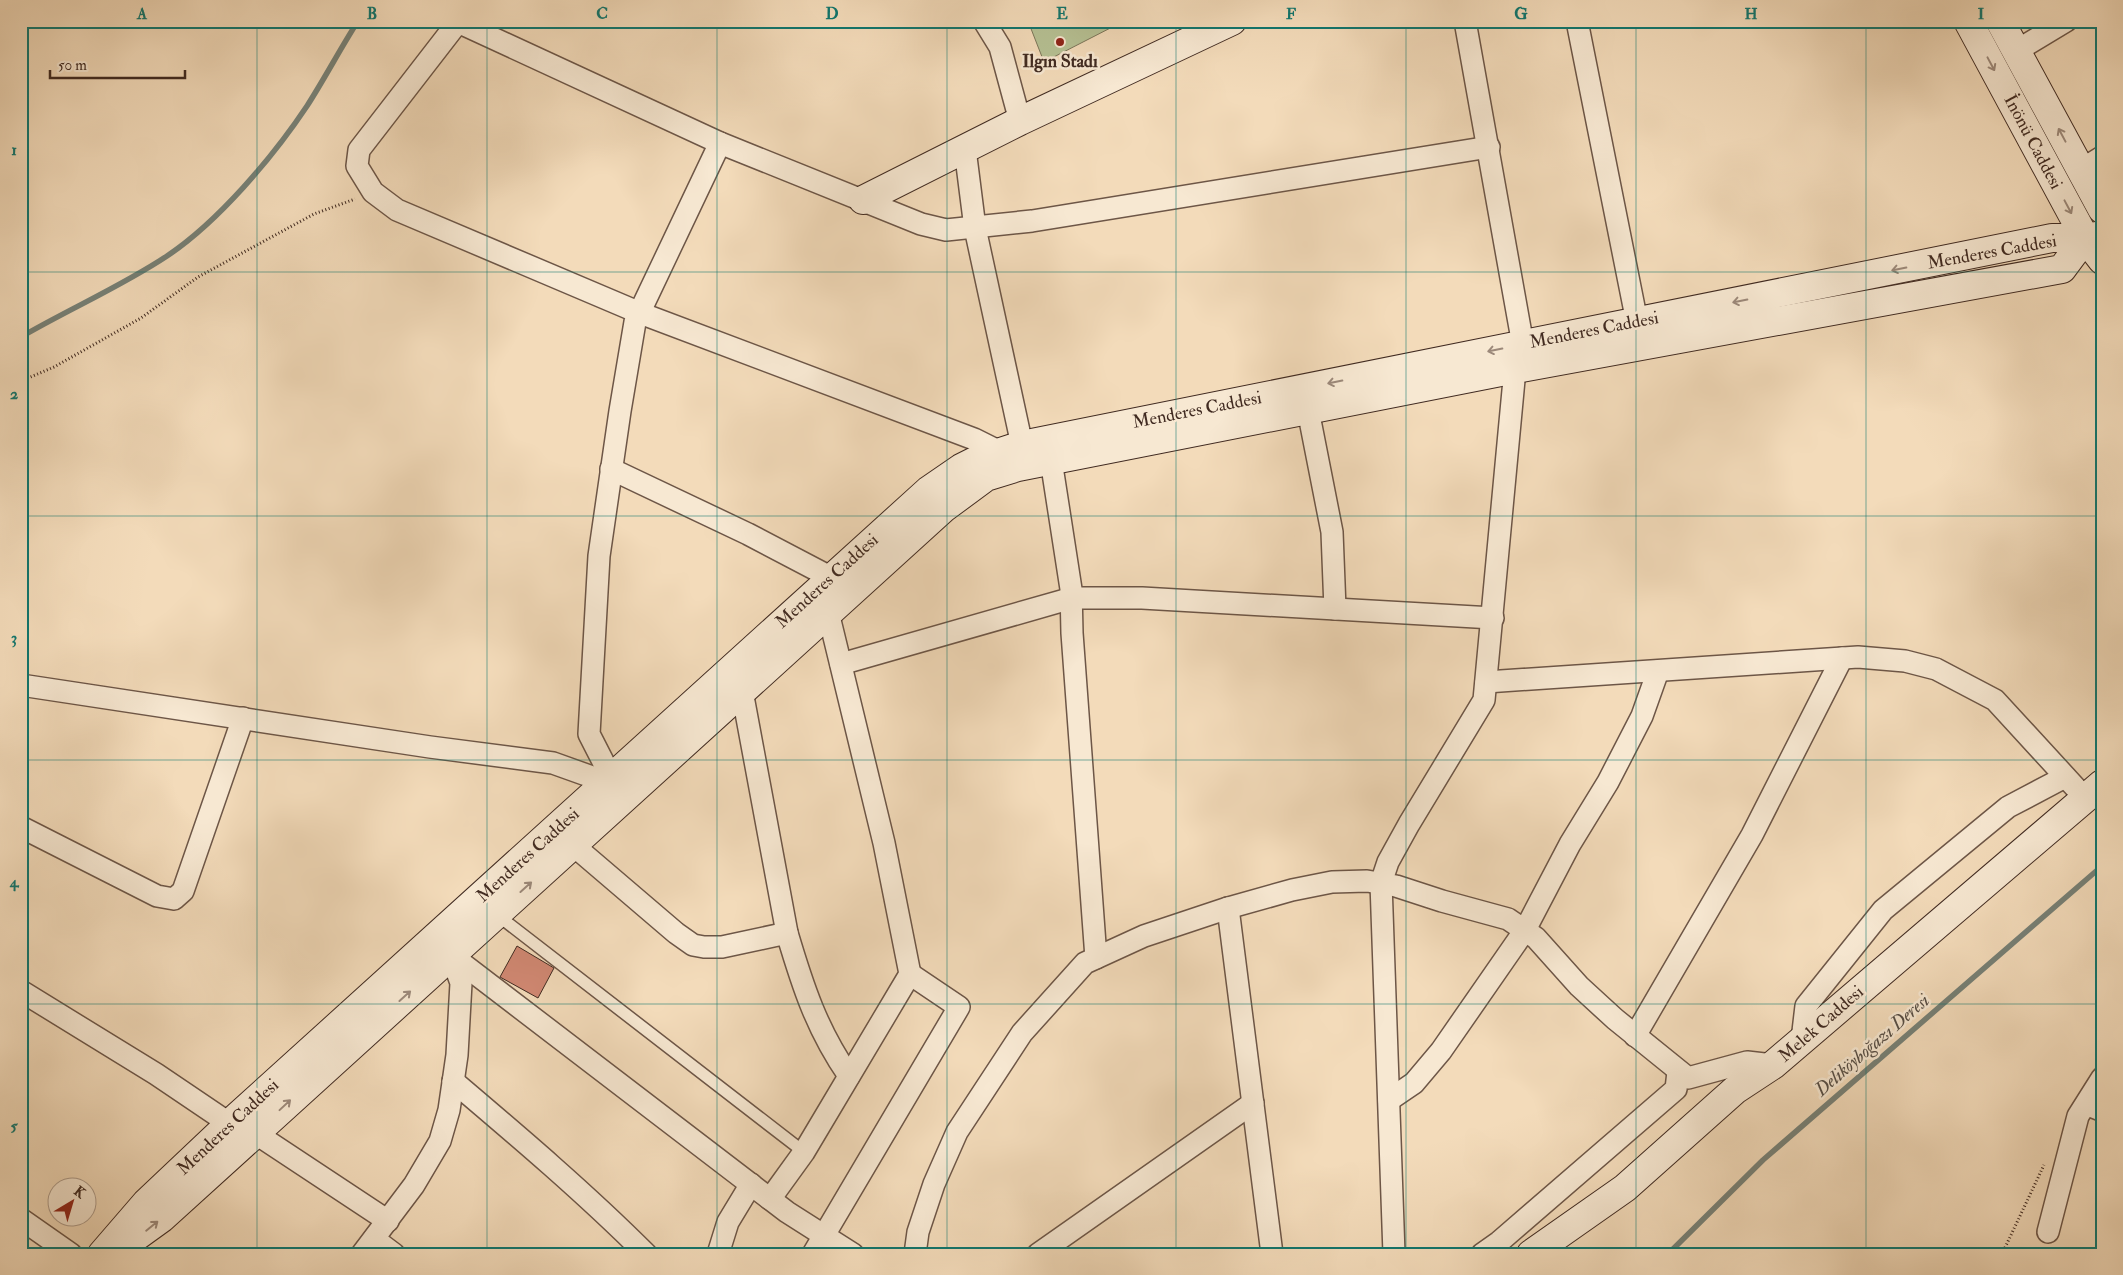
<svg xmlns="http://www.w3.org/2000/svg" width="2123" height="1275" viewBox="0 0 2123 1275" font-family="'IM FELL Double Pica',serif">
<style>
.green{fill:#b6c194;stroke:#7b765a}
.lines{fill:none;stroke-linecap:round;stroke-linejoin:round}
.stream{stroke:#778177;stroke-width:5.5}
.building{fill:#d18873;stroke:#402a21}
.lane-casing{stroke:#6d5647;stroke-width:14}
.street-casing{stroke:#6d5647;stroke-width:24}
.secondary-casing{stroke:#402a21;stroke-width:30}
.path{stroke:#402a21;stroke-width:3;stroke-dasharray:1 2.5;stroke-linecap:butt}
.lane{stroke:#f7e8d2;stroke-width:11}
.street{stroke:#f7e8d2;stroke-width:21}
.secondary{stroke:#f7e8d2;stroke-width:28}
.oneway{stroke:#9c897a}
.grid{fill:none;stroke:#0f766e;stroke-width:1;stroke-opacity:0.55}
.poi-dot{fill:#8f2418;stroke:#f7e8d2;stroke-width:2}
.labels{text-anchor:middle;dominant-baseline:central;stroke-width:5;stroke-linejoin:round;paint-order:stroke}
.poi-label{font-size:18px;font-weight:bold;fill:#402a21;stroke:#f7e8d2}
.street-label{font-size:18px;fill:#402a21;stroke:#f7e8d2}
.water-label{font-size:19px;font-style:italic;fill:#574e45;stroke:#f7e8d2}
.neatline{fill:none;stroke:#0f766e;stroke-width:2}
.grid-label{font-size:16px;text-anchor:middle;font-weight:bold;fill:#0f766e}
</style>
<rect width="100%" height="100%" fill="#f3dbba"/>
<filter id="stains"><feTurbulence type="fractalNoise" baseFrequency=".004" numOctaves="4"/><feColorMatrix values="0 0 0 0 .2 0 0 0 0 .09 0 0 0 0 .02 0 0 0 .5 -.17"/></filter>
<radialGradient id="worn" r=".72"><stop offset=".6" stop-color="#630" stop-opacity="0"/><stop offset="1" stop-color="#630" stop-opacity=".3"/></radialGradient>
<!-- green -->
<path class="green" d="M1028,21h96l-80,41z"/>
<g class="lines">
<!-- stream -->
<g class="stream">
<path d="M21,337c48,-28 101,-51 146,-81 51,-34 106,-99 140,-150 18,-28 33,-57 51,-85"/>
<path d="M1668,1254l95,-94 339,-294"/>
</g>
</g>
<!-- building -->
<path class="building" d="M517,946l37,22 -16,30 -38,-21z"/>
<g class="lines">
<defs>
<g id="lane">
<path d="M496,914l308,238"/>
<path d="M2082,1108l20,8"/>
</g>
<g id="street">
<path d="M984,21l16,26 20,74"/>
<path d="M1577,21l60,301"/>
<path d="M2016,51l50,-30"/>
<path d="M965,149l10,79 47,217"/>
<path d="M2081,170l21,-13"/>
<path d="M1308,410l24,122 3,77"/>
<path d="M1000,452l-26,-13 -334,-126 -243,-103 -24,-18 -16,-26 2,-16 99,-128 262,121 201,81 25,6 86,-9 457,-74"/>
<path d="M1051,460l20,129 1,44 24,325"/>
<path d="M611,469l137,65 82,43"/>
<path d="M841,664l231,-66h70l351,20"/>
<path d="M1486,682l372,-25 47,4 31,8 59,31 90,98"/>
<path d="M21,685l409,62 123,16 56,20"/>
<path d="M742,691l45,242"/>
<path d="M612,779l-23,-45 10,-178 21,-145 15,-89 85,-179"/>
<path d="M21,827l136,69 17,3 9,-8 60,-173"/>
<path d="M573,845l103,88 17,12 11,2h18l65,-14c16,54 30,97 62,143"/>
<path d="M1228,908l44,346"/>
<path d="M451,955l336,257 66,42"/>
<path d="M21,991l135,83 74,50 25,9 133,88"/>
<path d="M1635,1036l117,-201 90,-177"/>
<path d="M1802,1040l4,-34 77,-96 125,-103 57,-30"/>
<path d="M453,1081c66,56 132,112 193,173"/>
<path d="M1389,1100l25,-17 27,-32 84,-121 45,-86 38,-62 34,-66 16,-45"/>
<path d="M770,1199l34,-47 106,-178 -26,-131 -56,-231"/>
<path d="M21,1219l50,35"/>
<path d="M2048,1232l30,-116 24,-38"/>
<path d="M374,1239l20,15"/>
<path d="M362,1254l52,-69 26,-44 9,-31 8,-55 4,-72 -10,-28"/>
<path d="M718,1254l10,-32 23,-38"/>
<path d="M813,1254l146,-247 -49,-33"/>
<path d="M915,1254l3,-22 16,-48 23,-52 65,-99 63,-70 59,-27 84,-28 64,-18 40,-8 35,-1 29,5 46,15 66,18 28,19 43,48 36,33 73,59 59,-16 26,3"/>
<path d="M1038,1254l215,-151"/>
<path d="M1394,1254l-13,-371 7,-21 21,-38 75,-124 31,-331 8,-24 -58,-324"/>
<path d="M1482,1254l17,-12 177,-153 2,-17"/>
</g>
<g id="secondary">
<path d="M1968,21l117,217 17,22"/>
<path d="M2000,21l102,188"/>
<path d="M863,200l157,-79 212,-100"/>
<path d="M119,1249l43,-31 782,-710 42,-31 32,-10 503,-99 541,-99 23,-31"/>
<path d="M102,1254l44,-51 92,-87 691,-626 32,-22 18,-9 43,-14 1030,-207h33l17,-3"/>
<path d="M1531,1254l94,-66 110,-98 38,-25 329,-281"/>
</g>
</defs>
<!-- lane casing -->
<use href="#lane" class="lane-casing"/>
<!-- street casing -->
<use href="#street" class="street-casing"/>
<!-- secondary casing -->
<use href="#secondary" class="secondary-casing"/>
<!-- path -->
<g class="path">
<path d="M21,381l33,-14 87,-49 57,-41 116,-63 41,-15"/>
<path d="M2002,1254l42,-89"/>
</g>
<!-- lane -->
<use href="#lane" class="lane"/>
<!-- street -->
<use href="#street" class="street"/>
<!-- secondary -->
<use href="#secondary" class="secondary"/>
</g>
<!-- one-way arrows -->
<defs><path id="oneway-shaft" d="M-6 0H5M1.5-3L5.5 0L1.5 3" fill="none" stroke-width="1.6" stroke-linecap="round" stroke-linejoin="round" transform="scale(1.25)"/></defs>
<g class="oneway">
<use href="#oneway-shaft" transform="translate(1991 64) rotate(62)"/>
<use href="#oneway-shaft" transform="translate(2062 135) rotate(-118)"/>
<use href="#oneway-shaft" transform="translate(2068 207) rotate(62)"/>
<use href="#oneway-shaft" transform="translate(1899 269) rotate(169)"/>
<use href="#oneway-shaft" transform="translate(1740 301) rotate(169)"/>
<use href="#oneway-shaft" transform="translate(1495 350) rotate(169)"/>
<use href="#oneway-shaft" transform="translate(1335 382) rotate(169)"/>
<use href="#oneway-shaft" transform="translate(526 887) rotate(-42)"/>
<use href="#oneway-shaft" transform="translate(405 996) rotate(-42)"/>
<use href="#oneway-shaft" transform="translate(285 1105) rotate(-43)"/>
<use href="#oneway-shaft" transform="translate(152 1226) rotate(-39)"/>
</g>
<!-- grid -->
<path class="grid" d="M257,21v1233M487,21v1233M717,21v1233M947,21v1233M1176,21v1233M1406,21v1233M1636,21v1233M1866,21v1233M21,272h2081M21,516h2081M21,760h2081M21,1004h2081"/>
<!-- markers -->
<circle class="poi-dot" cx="1060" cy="42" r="5"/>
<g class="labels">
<!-- poi labels -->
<g class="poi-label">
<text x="1060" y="61">Ilgın Stadı</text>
</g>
<!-- street labels -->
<g class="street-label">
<text transform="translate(2033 142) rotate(62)">İnönü Caddesi</text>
<text transform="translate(1992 252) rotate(-10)">Menderes Caddesi</text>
<text transform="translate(1594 330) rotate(-11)">Menderes Caddesi</text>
<text transform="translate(1197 410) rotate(-11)">Menderes Caddesi</text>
<text transform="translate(827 581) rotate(-42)">Menderes Caddesi</text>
<text transform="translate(528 855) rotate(-42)">Menderes Caddesi</text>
<text transform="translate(1821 1024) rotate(-41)">Melek Caddesi</text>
<text transform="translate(228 1127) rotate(-43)">Menderes Caddesi</text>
</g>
<!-- water labels -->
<g class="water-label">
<text transform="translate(1872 1045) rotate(-41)">Deliköyboğazı Deresi</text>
</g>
</g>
<!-- margin -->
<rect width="2123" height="1275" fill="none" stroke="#f3dbba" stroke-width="55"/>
<!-- north arrow -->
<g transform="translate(72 1202) rotate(38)"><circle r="24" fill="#f7e8d2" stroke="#ae9c8b"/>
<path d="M0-4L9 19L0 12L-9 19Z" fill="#8f2418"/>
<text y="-8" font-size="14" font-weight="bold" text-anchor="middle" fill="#402a21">K</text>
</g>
<!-- scale -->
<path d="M50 70v8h135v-8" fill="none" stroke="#402a21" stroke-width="2.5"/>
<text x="58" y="70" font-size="15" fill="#402a21" stroke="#f7e8d2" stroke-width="4" paint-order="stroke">50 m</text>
<rect x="28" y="28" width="2068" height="1220" class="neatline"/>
<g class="grid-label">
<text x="142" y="19">A</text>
<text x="372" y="19">B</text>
<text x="602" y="19">C</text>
<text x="832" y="19">D</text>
<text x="1062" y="19">E</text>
<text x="1291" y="19">F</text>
<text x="1521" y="19">G</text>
<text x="1751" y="19">H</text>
<text x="1981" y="19">I</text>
<text x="14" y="155">1</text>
<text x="14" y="399">2</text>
<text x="14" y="643">3</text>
<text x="14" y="887">4</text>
<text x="14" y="1131">5</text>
</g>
<rect width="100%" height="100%" filter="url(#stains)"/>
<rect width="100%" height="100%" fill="url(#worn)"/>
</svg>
